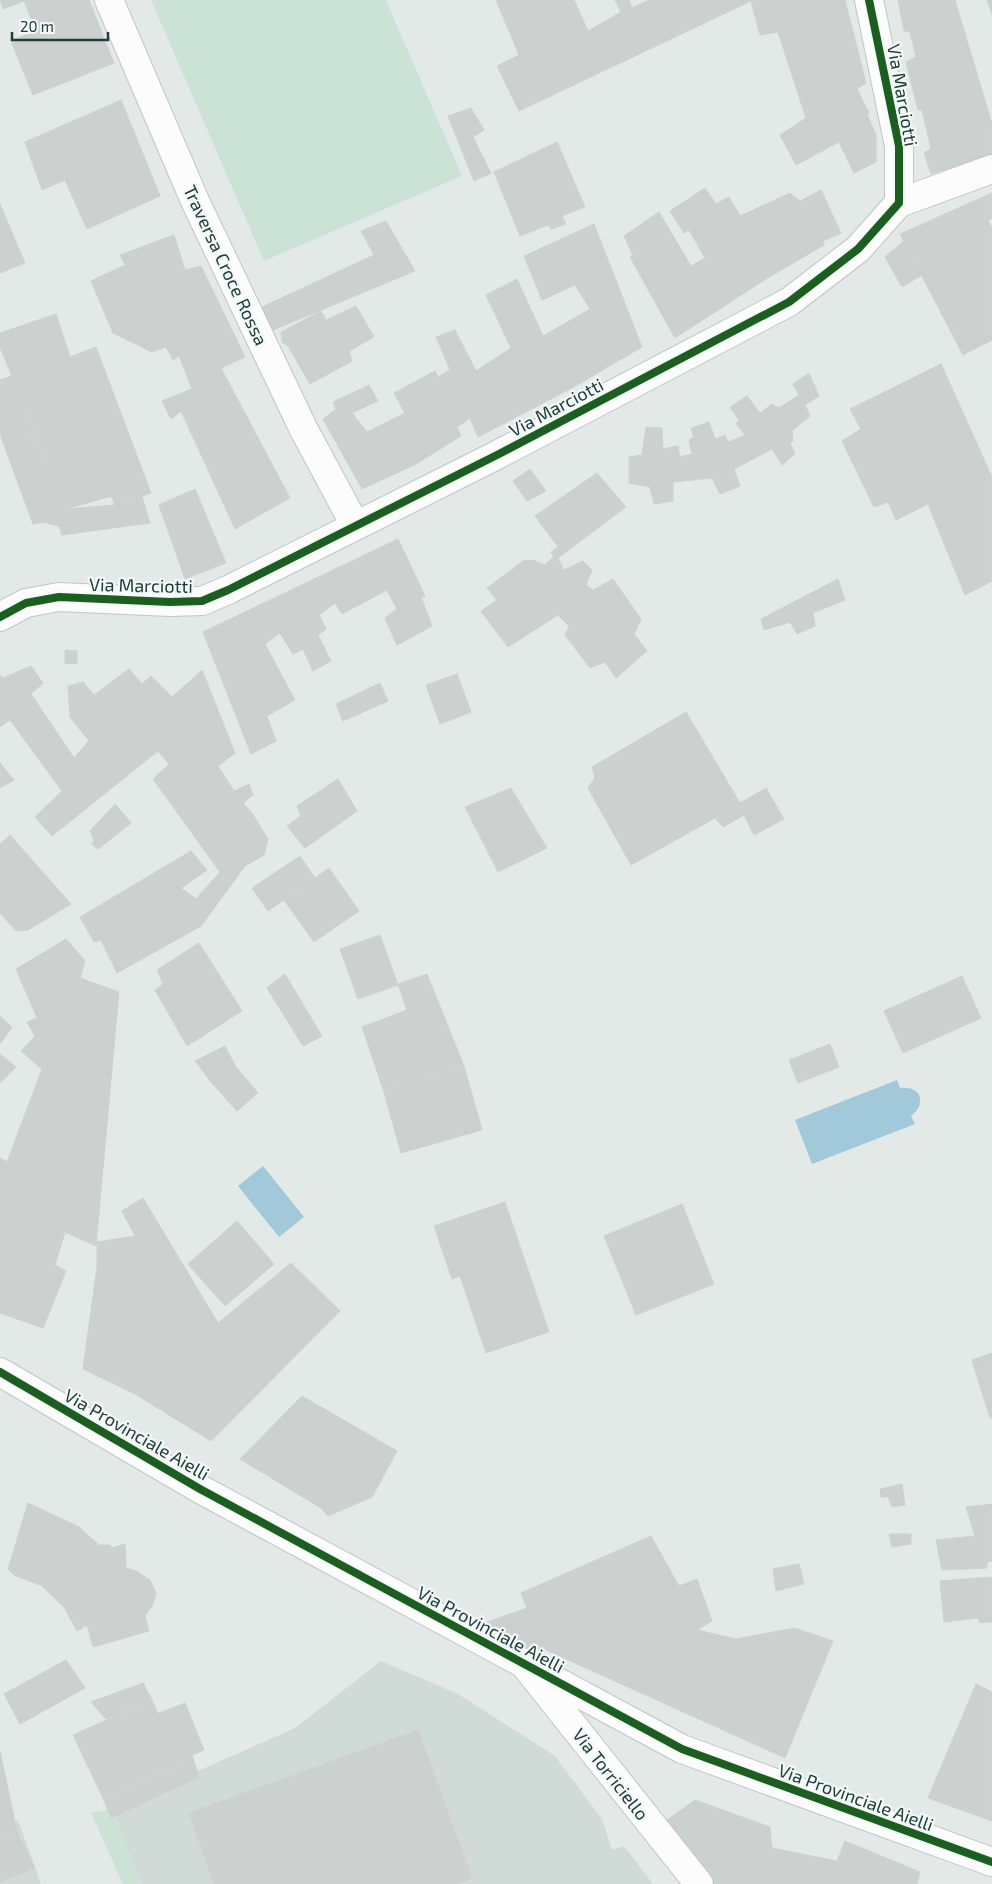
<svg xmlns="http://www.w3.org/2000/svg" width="992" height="1884" viewBox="0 0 992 1884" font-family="'Exo 2',sans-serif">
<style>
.built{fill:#d0dbd8}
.green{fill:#cbe3d6}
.water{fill:#a2c9d9}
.building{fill:#ccd1d0;stroke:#cbd2d0}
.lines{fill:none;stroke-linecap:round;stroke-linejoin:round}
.minor-casing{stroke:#c0c6c4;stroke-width:30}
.tertiary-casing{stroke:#c0c6c4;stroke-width:30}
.minor{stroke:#fbfcfb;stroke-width:28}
.tertiary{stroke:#fbfcfb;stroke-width:28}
.cycleway-casing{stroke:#f1f8f6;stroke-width:11}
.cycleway{stroke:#1b5e20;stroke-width:8}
.labels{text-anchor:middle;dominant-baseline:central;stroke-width:4.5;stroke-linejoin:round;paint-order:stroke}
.street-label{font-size:18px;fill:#203d39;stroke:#f1f8f6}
</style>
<rect width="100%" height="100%" fill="#e3e9e7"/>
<!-- built -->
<g class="built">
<path d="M381,1661l77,33 97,62 47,63 10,31 12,-4 29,38h-512l-29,-75 183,-81z"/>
<path d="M18,1820l23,64h-41v-57z"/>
</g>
<!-- green -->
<g class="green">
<path d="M151,0h235l76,176 -198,85z"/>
<path d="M112,1809l29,75h-18l-32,-71z"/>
</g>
<!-- water -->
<g class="water">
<path d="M897,1080l3,8c20,-3 28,15 11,28l4,8 -103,40 -17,-44z"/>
<path d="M263,1166l41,51 -25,20 -41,-51z"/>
</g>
<!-- building -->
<g class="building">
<path d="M0,0h89l25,63 -81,32 -22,-54 25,-10 -12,-30 -21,8z"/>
<path d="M496,0h78l14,31 33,-19 -6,-12h14l3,8 17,-8h196l21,83 -9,6 12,24 -2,1 9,21v27l-22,11 -15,-31 -43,23 -16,-30 26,-17 -28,-86 -18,3 -9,-34 -232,110 -22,-45 22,-11z"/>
<path d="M898,0h57l37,124v31l-61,19 -7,-21 7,-4 -9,-39h-4l-12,-48 10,-5 -6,-25 -6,-1z"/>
<path d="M987,0h5v15z"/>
<path d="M121,100l39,96 -73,33 -22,-49 -23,10 -17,-48z"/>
<path d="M471,108l13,22 -11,7 18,36 -17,8 -26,-65z"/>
<path d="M557,142l28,65 -23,9 4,8 -15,5 -3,-4 -28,11 -26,-64z"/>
<path d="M705,188l11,16 13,-7 11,19 50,-23 10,8 21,-11 20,43 -18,8 1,4 -58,34 -91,59 -45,-81 3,-2 -9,-19 35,-24 32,54 14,-8 -16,-28 -5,3 -14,-22z"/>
<path d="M992,193v25l-4,3 4,7v112l-29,15 -63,-121z"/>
<path d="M0,204l25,59 -25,10z"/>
<path d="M386,221l29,50 -142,59 -11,-23 112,-52 -13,-24z"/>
<path d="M594,224l48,123 -72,42 -92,48 -8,-19 -13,9 4,9 -45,28 -54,25 -39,-70 13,-10 -3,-7 36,-17 9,16 -26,12 15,19 38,-19 -11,-20 41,-22 3,6 12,-7 -14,-33 19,-7 21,41 35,-23 -25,-53 31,-16 26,57 47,-27 -15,-24 -33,15 -18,-44z"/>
<path d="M174,235l11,35 16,-4 44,91 -24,11 69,130 -55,31 -54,-118 -10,8 -9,-18 30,-12 -13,-33 -6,4 -7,-13 -14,5 -39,-19 -22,-52 34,-16 -5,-10z"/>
<path d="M904,241l18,34 -20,12 -17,-30z"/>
<path d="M356,306l18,31 -25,14 3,10 -42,23 -22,-38 -6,-4 -1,-10 40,-21 5,9z"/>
<path d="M56,314l14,43 26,-10 55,146 -36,12 -4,-9 -45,13 -66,-162v-14z"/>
<path d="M941,364l51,113v104l-27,14 -37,-91 -32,16 -8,-18 -14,5 -32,-66 19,-12 -11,-20z"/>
<path d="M809,373l10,23 -14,9 5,11 -18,15 1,10 -3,2 5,11 -13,11 -10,-16 -38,20 6,17 -20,8 -8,-16 -39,4v19l-19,3 -4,-17 -21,-4v-26l13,-2 4,-28 16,1 1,21 15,-3 2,11 12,-3 -3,-14 5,-3 -3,-9 18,-6 6,17 10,-4 3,7 17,-7 -9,-11 3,-4 -9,-13 17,-11 13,17 12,-9 7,4 20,-13 -6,-11z"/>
<path d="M12,376l22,55 -4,2 9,29h8l19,47 49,-4 27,-9 8,27 -88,12 -3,-9 -16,-4 -10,2 -33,-90v-54z"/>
<path d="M34,431l13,31h-8l-9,-29z"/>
<path d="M530,469l16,22 -19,10 -14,-20z"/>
<path d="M597,473l29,34 -68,51 6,12 19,-9 9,9 -6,15 7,5 20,-11 28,40 -7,15 13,17 -31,27 -11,-16 -15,6 -25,-33 4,-9 -11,-11 -50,32 -27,-36 16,-11 -10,-12 36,-27 10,-1 11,5 10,-8 -3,-5 7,-5 -23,-31z"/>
<path d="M195,489l31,74 -41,16 -26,-74z"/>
<path d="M398,539l27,57 -4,1 11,29 -35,19 -12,-27 12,-9 -10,-19 -45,24 -7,-11 -16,12 7,14 -8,6 13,26 -18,10 -10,-22 -10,5 -13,-21 -15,11 30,56 -28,16 9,25 -25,13 -48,-122z"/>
<path d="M838,579l7,21 -32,13 2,13 -18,8 -7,-12 -26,8 -3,-11z"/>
<path d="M65,650l12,1v12l-12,1z"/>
<path d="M31,666l12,17 -12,11 43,64 15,-17 -19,-24 -2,-31 15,-4 11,13 35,-26 13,15 9,-8 21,21 30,-27 33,83 -17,13 16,25 15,-7 4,11 -10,8 9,10 16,26 -4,16 -19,11 -44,60 -84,47 -16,-33 -7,2 -14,-25 111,-66 16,19 -26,18 15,11 24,-27 -67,-93 16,-15 -11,-13 -106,85 -17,-19 27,-26 -52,-71 -10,7v-52l3,3z"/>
<path d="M457,674l14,38 -31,12 -14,-39z"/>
<path d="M380,683l8,18 -45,20 -7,-17z"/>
<path d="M686,712l54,91 26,-15 18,31 -30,16 -10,-20 -21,12 -8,-9 -84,47 -43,-77 7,-10 -3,-11z"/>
<path d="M0,763l14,17 -14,8z"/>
<path d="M338,779l19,32 -52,37 -18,-22 14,-10 -4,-10z"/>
<path d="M511,788l36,60 -49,24 -33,-65z"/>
<path d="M115,804l16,19 -33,26 -6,-5 2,-4 -4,-9z"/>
<path d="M10,835l61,69 -43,26 -12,1 -16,-18v-69z"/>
<path d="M300,856l15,22 -47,33 -16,-23z"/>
<path d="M329,868l30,43 -45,31 -30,-42z"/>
<path d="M380,935l18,50 -40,14 -18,-50z"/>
<path d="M66,939l19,22 -5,17 39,14 -23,254 -31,-14 -10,33 11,6 -23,57 -43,-15v-155l7,4 35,-93 -21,-18 14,-15 -8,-14 10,-4 -21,-49z"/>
<path d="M199,943l43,68 -55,35 -32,-56 8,-6 -6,-14z"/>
<path d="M285,974l37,62 -19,10 -36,-58z"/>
<path d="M427,974l37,92 -81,23 -21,-62 45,-17 -9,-26z"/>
<path d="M962,976l19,42 -78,35 -19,-42z"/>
<path d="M0,1016l12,11 -12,17z"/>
<path d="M830,1044l9,23 -41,16 -9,-23z"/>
<path d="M225,1046l11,21 22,26 -21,18 -26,-29 -16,-21z"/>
<path d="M0,1054l16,13 -16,16z"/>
<path d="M464,1066l18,64 -81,23 -18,-64z"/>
<path d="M143,1198l75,125 73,-60 49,48 -129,130 -76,-47 -52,-25 14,-102v-25l38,-6 -13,-25z"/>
<path d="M505,1202l44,130 -63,21 -26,-77 -8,3 -18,-53z"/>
<path d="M682,1204l32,80 -78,31 -32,-79z"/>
<path d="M237,1221l37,43 -49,42 -37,-42z"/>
<path d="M992,1353v65h-2l-18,-58z"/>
<path d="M302,1396l95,55 -25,46 -44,19 -7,-8 -81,-49z"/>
<path d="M902,1484l3,21 -13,2 -4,-10h-7l-1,-8z"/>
<path d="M28,1503l51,24 20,18h11l2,3 13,-4 1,24 10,3 14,9 6,13 -3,11 -8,12 4,15 -56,16 -6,-22 -10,6 -13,-24 -22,-21 -28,-11 -6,-6z"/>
<path d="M992,1504v57l-5,1v6l-45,2 -6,-30 39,-4 -9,-29z"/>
<path d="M889,1534h22v10l-19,3z"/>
<path d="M651,1536l28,50 18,-7 15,42 -15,9 39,9 58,-11 39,13 -48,117 -241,-109 -15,9 -50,-33 48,-17 -6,-15z"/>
<path d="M799,1564l5,20 -28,7 -3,-22z"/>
<path d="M992,1577v45l-12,1 -2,-5 -34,4 -4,-41z"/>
<path d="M66,1660l19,28 -65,36 -16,-30z"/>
<path d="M143,1683l9,17 -46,19 -15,-17z"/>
<path d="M976,1684l16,8v129l-64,-23z"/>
<path d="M152,1700l28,65 -77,33 -30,-63z"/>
<path d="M185,1703l19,47 -12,5 7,22 -88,41 -8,-20 77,-33 -23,-51z"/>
<path d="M418,1730l54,148 -16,6h-242l-25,-71z"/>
<path d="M0,1751l17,81 -17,7z"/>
<path d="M695,1800l75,27 2,21 65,13 8,-20 75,31 -3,12h-203l-51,-61z"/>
<path d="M17,1832l18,36 -35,14v-43z"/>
</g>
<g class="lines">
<defs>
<g id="minor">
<path d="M109,0l86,201 108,227 52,97"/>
<path d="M899,203l93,-34"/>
<path d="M0,617l26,-14 33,-6 111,5 32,-1 26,-11 267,-134 294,-154 69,-53 41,-46v-57l-30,-146"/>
<path d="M524,1664l175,220"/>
</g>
<path id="tertiary" d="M0,1372l200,117 482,260 310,113"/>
</defs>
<!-- minor casing -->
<use href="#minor" class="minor-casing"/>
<!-- tertiary casing -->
<use href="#tertiary" class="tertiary-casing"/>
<!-- minor -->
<use href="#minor" class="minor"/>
<!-- tertiary -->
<use href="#tertiary" class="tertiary"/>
<defs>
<g id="cycleway">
<path d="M0,617l26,-14 33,-6 111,5 32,-1 26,-11 267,-134 294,-154 69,-53 41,-46v-57l-30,-146"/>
<path d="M0,1372l200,117 482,260 310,113"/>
</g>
</defs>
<!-- cycleway casing -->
<use href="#cycleway" class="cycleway-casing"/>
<!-- cycleway -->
<use href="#cycleway" class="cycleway"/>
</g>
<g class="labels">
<!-- street labels -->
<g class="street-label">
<text transform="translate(903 95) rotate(80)">Via Marciotti</text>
<text transform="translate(226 265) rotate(65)">Traversa Croce Rossa</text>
<text transform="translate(556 407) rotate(-28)">Via Marciotti</text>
<text transform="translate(141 585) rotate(1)">Via Marciotti</text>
<text transform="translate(137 1434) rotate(30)">Via Provinciale Aielli</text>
<text transform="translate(491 1629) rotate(28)">Via Provinciale Aielli</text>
<text transform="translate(611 1774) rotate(52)">Via Torriciello</text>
<text transform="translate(856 1797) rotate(20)">Via Provinciale Aielli</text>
</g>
</g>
<!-- scale -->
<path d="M12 32v8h96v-8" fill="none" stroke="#203d39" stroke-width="2.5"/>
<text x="20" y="32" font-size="15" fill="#203d39" stroke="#f1f8f6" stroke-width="4" paint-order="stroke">20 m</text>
</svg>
